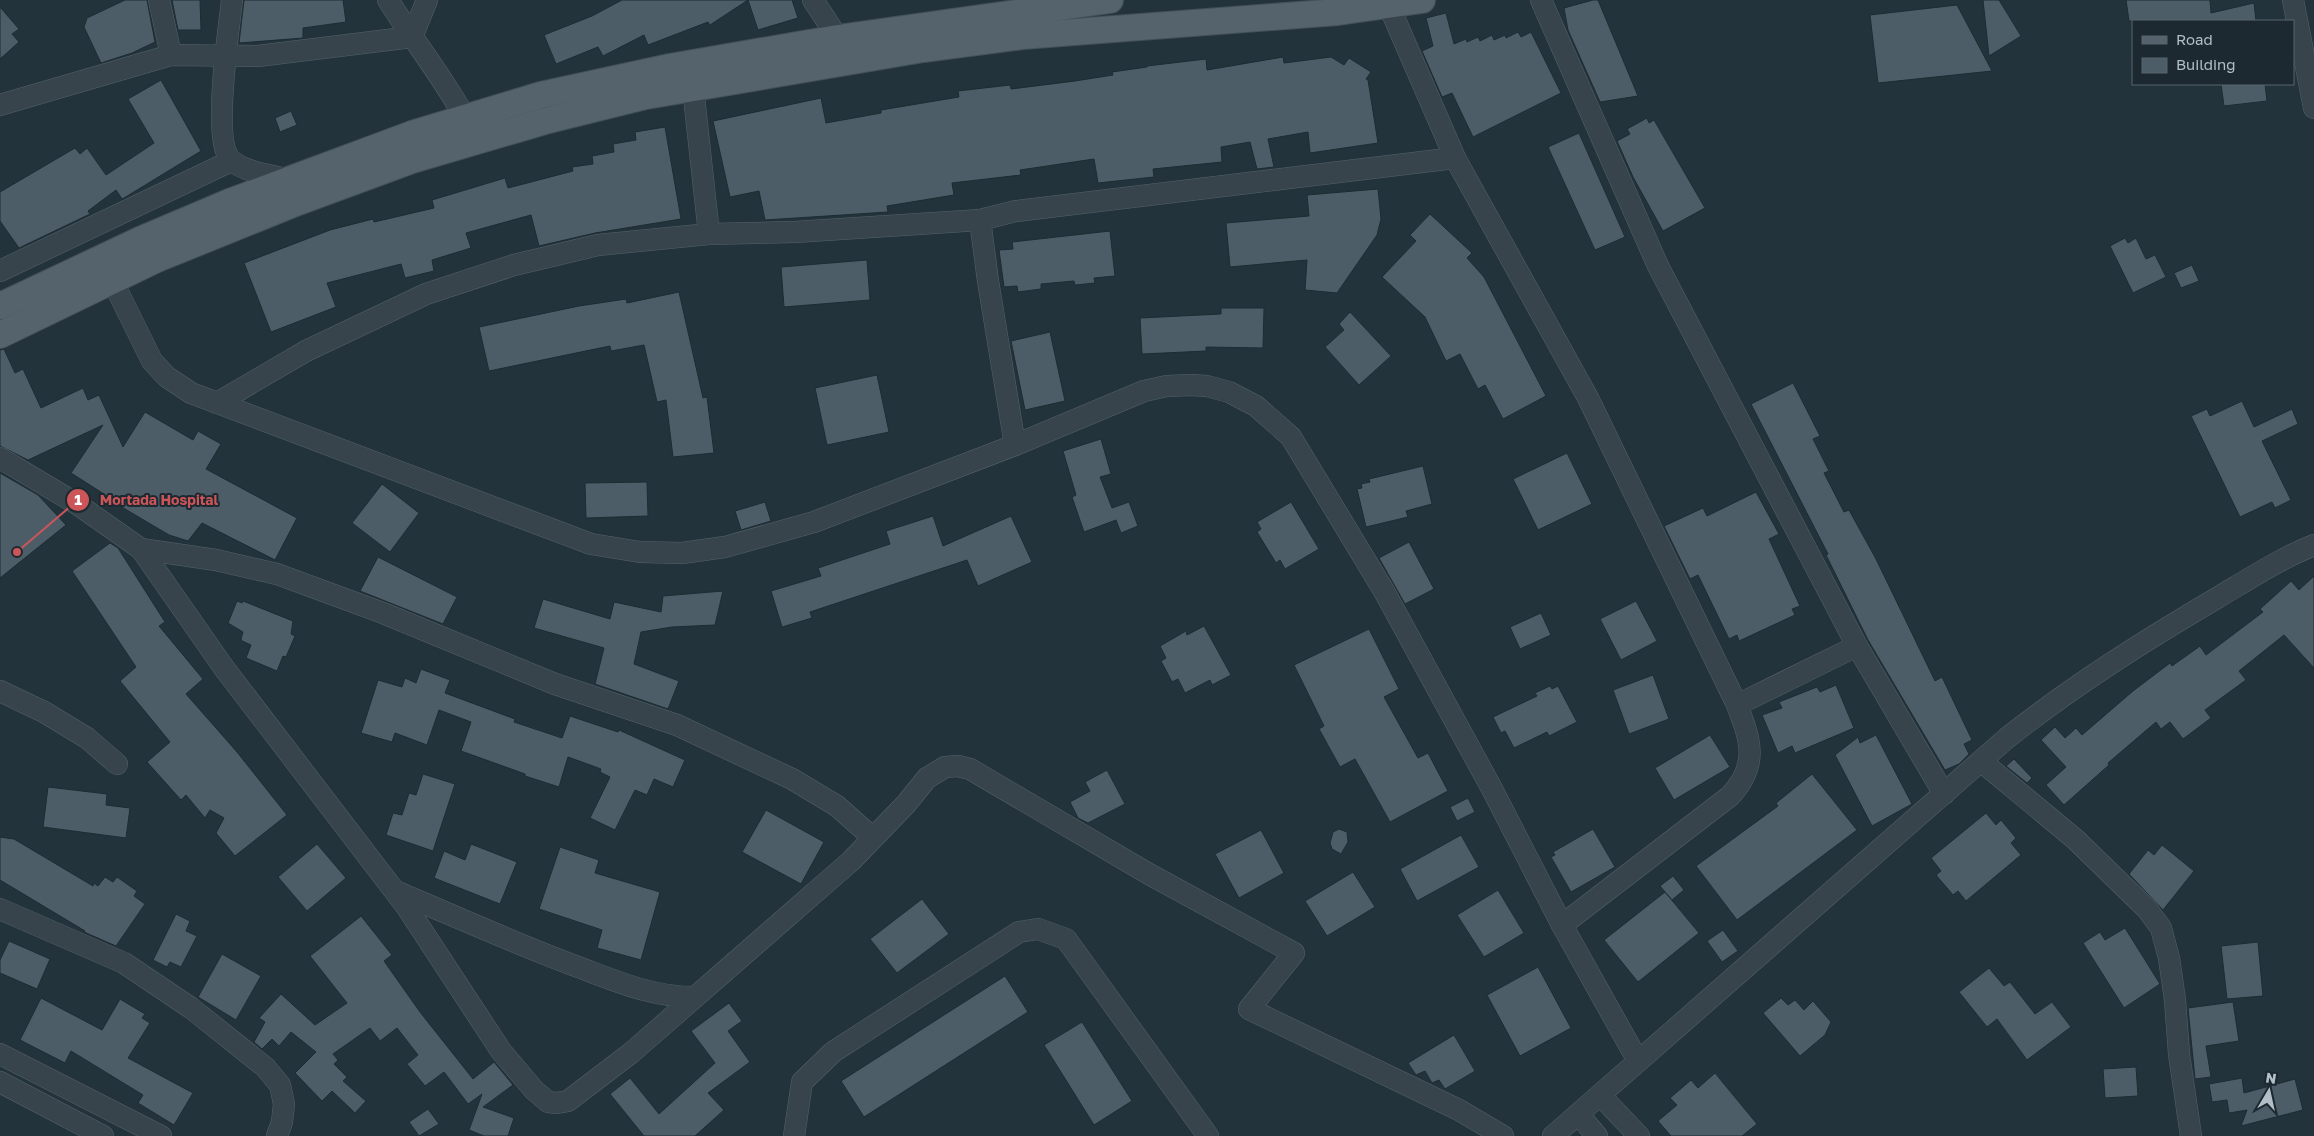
<svg xmlns="http://www.w3.org/2000/svg" width="2314" height="1136" viewBox="0 0 2314 1136" font-family="'Golos Text',sans-serif">
<style>
.building{fill:#4c5d67;stroke:#1e2b33}
.lines{fill:none;stroke-linecap:round;stroke-linejoin:round}
.minor-casing{stroke:#55626a;stroke-width:22}
.major-casing{stroke:#435058;stroke-width:28}
.minor{stroke:#37444c;stroke-width:21}
.major{stroke:#55636c;stroke-width:26}
.leader{fill:none;stroke:#cb5558;stroke-width:2}
.callout-dot{fill:#cb5558;stroke:#1c2931;stroke-width:2}
.mark-label{font-size:15px;text-anchor:middle;font-weight:bold;fill:#fff}
.callout-label{font-size:14px;text-anchor:middle;font-weight:bold;fill:#cb5558;stroke:#1c2931;stroke-width:4;stroke-linejoin:round;paint-order:stroke}
</style>
<rect width="100%" height="100%" fill="#23333c"/>
<!-- building -->
<g class="building">
<path d="M125,0h22l8,42 -23,11 -31,10 -17,-36 3,-9z"/>
<path d="M172,0h28l1,30h-23z"/>
<path d="M244,0h99l3,22 -43,6v10l-64,5z"/>
<path d="M622,0h170l6,18 -40,12 -10,-30 -38,25 -2,-3 -60,23 -4,-10 -41,21 -5,-9 -42,17 -12,-29 48,-19z"/>
<path d="M1593,0h5l40,96 -38,6 -32,-72 -4,-22z"/>
<path d="M1983,0h16l22,36 -32,20z"/>
<path d="M2126,0h84l1,13 43,-10 2,18h-127z"/>
<path d="M1957,5l35,66 -114,12 -8,-68z"/>
<path d="M0,7l19,22 -7,5 7,8 -19,17z"/>
<path d="M1446,13l8,31 12,-5 1,3 11,-5 2,4 12,-6 2,5 11,-5 1,3 12,-6 3,5 10,-5 30,61 -88,44 -21,-44 -10,4 -20,-46 11,-5 -7,-28z"/>
<path d="M1283,57l1,6 47,-6 13,8 5,-7 22,14 -5,7 2,1 10,63 -68,10 -2,-21 -40,7 6,28 -17,2 -7,-27 -29,5 1,15 -69,7 1,8 -56,6 -4,-24 -74,11 1,5 -69,8 2,12 -67,11 1,6 -123,8 -6,-29 -29,6 -17,-76 108,-23 5,25 55,-10v-3l78,-13 -1,-6 52,-6 1,4 64,-8 38,-6 -1,-3 35,-5v-1l59,-7 1,11z"/>
<path d="M161,80l40,71 -77,47 -2,1 -6,-9 -28,21 2,3 -71,34 -19,-27v-29l75,-44 5,6 7,-6 19,27 48,-32 -26,-44z"/>
<path d="M2221,84h44l2,17 -43,5z"/>
<path d="M291,111l6,14 -17,7 -5,-14z"/>
<path d="M1647,118l2,5 5,-3 51,88 -42,23 -30,-54 -16,-36 13,-7 -3,-5z"/>
<path d="M665,127l16,92 -86,14 -56,13 -8,-31 -65,18 5,15 -39,12 2,11 -29,7 -4,-14 -74,19 9,24 -65,25 -27,-69 86,-33 43,-11 1,3 60,-14 -2,-8 73,-22 3,10 65,-17 -1,-4 21,-3 -1,-8 22,-4 -1,-8 23,-4 -1,-8z"/>
<path d="M1579,133l46,104 -30,13 -47,-103z"/>
<path d="M1378,189l3,30 -4,16 -40,58 -32,-3 2,-30 -77,7 -4,-44 83,-7 -2,-21z"/>
<path d="M1430,214l42,39 -5,5 17,19 62,119 -43,23 -18,-34 -7,4 -18,-35 -14,7 -21,-44 -43,-40 34,-36 -6,-6z"/>
<path d="M1110,231l5,45 -21,2 1,5 -20,2 -1,-4 -33,3v5l-23,3 -1,-6 -13,1 -5,-37 14,-1 -1,-7z"/>
<path d="M2125,238l3,5 8,-5 10,21 9,-4 11,22 -33,16 -23,-47z"/>
<path d="M867,260l3,40 -86,7 -3,-40z"/>
<path d="M2192,265l7,16 -18,7 -7,-15z"/>
<path d="M679,292l24,106 4,-1 7,56 -41,4 -7,-57 -9,2 -13,-57 -33,6 -1,-5 -121,25 -10,-44 100,-21 47,-7 1,4z"/>
<path d="M1221,308h43l-1,40 -57,-1v4l-64,3 -2,-36 81,-4z"/>
<path d="M1350,312l41,44 -32,29 -34,-38 19,-17 -5,-6z"/>
<path d="M1050,332l15,69 -40,9 -14,-69z"/>
<path d="M4,349l11,24 8,-4 18,39 42,-20 5,12 11,-5 24,52 22,-35 48,28 5,-9 23,13 -15,25 91,49 -22,42 -73,-37 -14,18 -19,-6 -66,-39 1,-2 -33,-21 32,-48 -75,35 -28,-14v-96z"/>
<path d="M877,375l12,57 -62,13 -12,-57z"/>
<path d="M1793,383l27,53 -7,3 16,32 -5,2 20,39 5,-2 27,49 59,122 7,-4 30,63 -8,4 5,10 -10,10 -14,6 -77,-130 -42,-85 2,-1 -77,-150z"/>
<path d="M2242,401l12,26 38,-18 6,15 -36,17 29,59 -16,8 -3,-6 -32,15 -49,-101 16,-7 3,7z"/>
<path d="M1101,439l10,35 -11,3 12,31 17,-6 9,24 -17,7 -5,-13 -32,12 -12,-35 4,-2 -13,-44z"/>
<path d="M1567,453l25,51 -54,26 -25,-51z"/>
<path d="M1423,466l9,38 -26,7 2,6 -42,10 -9,-38 5,-1 -1,-4 9,-2 -1,-3z"/>
<path d="M0,473l38,22 28,30 -66,53z"/>
<path d="M647,482l1,34 -62,2 -1,-35z"/>
<path d="M382,484l37,29 -29,39 -38,-29z"/>
<path d="M1756,492l23,42 -10,5 31,67 -8,3 3,6 -56,26 -2,-6 -8,4 -31,-64 -8,4 -26,-53 39,-18 4,8z"/>
<path d="M765,502l6,19 -30,9 -6,-19z"/>
<path d="M1291,502l28,47 -34,20 -5,-9 -4,3 -19,-31 4,-3 -4,-7z"/>
<path d="M933,516l10,30 68,-30 21,46 -54,24 -11,-26 -157,52 2,6 -30,9 -11,-36 50,-15 -3,-8 72,-24 -4,-13z"/>
<path d="M1409,542l25,47 -29,15 -26,-46z"/>
<path d="M110,543l8,5 47,74 -6,4 44,53 -17,15 51,58 50,63 -52,41 -19,-23 8,-15 -14,-8 -5,8 -19,-23 -5,5 -34,-38 23,-20 -50,-61 16,-14 -64,-96z"/>
<path d="M378,557l79,40 -14,27 -83,-33z"/>
<path d="M2314,576v92l-30,-33 -45,36 7,9 -41,30 6,8 -28,21 -13,-17 -9,7 -5,-7 -48,41 1,2 -45,40 -18,-20 20,-18 -25,-27 14,-13 10,11 11,-10 6,7 51,-44 37,-28 2,3 28,-20 6,9 57,-43 -3,-3 31,-28 8,9z"/>
<path d="M723,591l-8,34 -43,2 -31,5 -7,32 45,17 -11,28 -73,-25 9,-36 -70,-20 9,-29 67,20 4,-17 47,10 2,-16z"/>
<path d="M237,601l5,2 1,-2 50,20 -2,13 4,2 -9,21 -3,-1 -6,15 -31,-13 5,-13 -9,-4 -1,-2 2,-7 -15,-9z"/>
<path d="M1636,601l21,40 -36,19 -21,-41z"/>
<path d="M1541,613l10,22 -31,14 -10,-22z"/>
<path d="M1204,626l27,49 -19,10 -2,-5 -25,13 -7,-14 -6,3 -11,-21 5,-3 -6,-12 26,-15 1,4z"/>
<path d="M1369,629l30,60 -15,8 34,61 10,-5 20,38 -58,31 -35,-63 -15,8 -21,-38 5,-3 -30,-61z"/>
<path d="M421,669l29,11 -5,13 70,26 -1,3 48,16 8,-22 48,16 1,-2 66,30 -12,27 -19,-8 -7,16 -12,-5 -20,40 -25,-12 20,-41 -10,-5 1,-3 -33,-12 -9,30 -34,-11v-2l-64,-23 10,-29 -32,-12 -12,35 -32,-12 -3,9 -31,-9 17,-53 24,7 3,-9 11,5z"/>
<path d="M1653,675l16,44 -40,15 -16,-44z"/>
<path d="M1836,685l18,43 -59,25 -3,-7 -14,7 -16,-38 20,-7 -3,-6 38,-15 3,5z"/>
<path d="M1550,686l2,3 6,-3 19,36 -28,14 -2,-4 -33,16 -9,-17 -4,2 -8,-16 44,-21 -2,-3z"/>
<path d="M1710,735l20,32 -56,33 -19,-32z"/>
<path d="M1876,735l36,69 -40,22 -37,-71 23,-18 2,6z"/>
<path d="M2014,759l18,19 -5,5 -21,-17z"/>
<path d="M1107,770l18,34 -37,19 -10,-5 -8,-16 20,-11 -5,-9z"/>
<path d="M423,774l32,10 -22,67 -47,-16 7,-22 9,2 7,-22 7,2z"/>
<path d="M1812,774l45,56 -120,90 -41,-54 82,-60 -2,-3z"/>
<path d="M48,787l59,7 -1,11 24,3 -4,30 -83,-11z"/>
<path d="M1468,798l7,14 -18,9 -7,-14z"/>
<path d="M766,810l58,32 -23,42 -59,-32z"/>
<path d="M1986,813l10,12 5,-5 15,18 -5,5 10,12 -55,46 -8,-10 -5,4 -17,-20 5,-4 -10,-13z"/>
<path d="M1339,829l8,3 1,10 -7,12 -9,-5 -2,-6 3,-11z"/>
<path d="M1593,829l22,38 -44,25 -20,-35 4,-2 -2,-3z"/>
<path d="M1261,830l23,43 -45,25 -24,-44z"/>
<path d="M1461,835l18,32 -62,34 -17,-32z"/>
<path d="M0,837l14,2 79,47 1,-3 4,3 7,-9 8,5 4,-5 20,14 -3,5 11,8 -29,42 -32,-14 1,-1 -85,-51z"/>
<path d="M317,844l29,34 -39,33 -29,-34z"/>
<path d="M471,844l46,18 -17,42 -66,-26 10,-27 21,9z"/>
<path d="M2162,845l32,26 -31,39 -34,-36 19,-24 6,5z"/>
<path d="M560,847l39,13 -4,13 65,19 -19,68 -44,-12 5,-18 -63,-21z"/>
<path d="M1353,872l22,35 -48,29 -22,-35z"/>
<path d="M1673,876l11,14 -12,10 -12,-14z"/>
<path d="M1498,890l26,43 -40,24 -27,-42z"/>
<path d="M1665,892l34,41 -61,49 -34,-42z"/>
<path d="M922,899l27,35 -52,39 -27,-34z"/>
<path d="M176,914l14,7 -4,10 11,5 -16,31 -11,-5 -3,5 -14,-7z"/>
<path d="M361,916l31,39 -8,6 36,51 53,67 21,-17 19,23 -30,22 31,11 -6,18h-24l-15,-6 13,-36 -14,10 -24,-32 -19,14 -18,-22 11,-9 -21,-27 -17,13 -10,-13 -37,26 5,6 -4,4 13,13 -4,4 23,20 -11,12 -23,-22 -10,10 -27,-28 21,-21 -25,-20 -12,14 -7,-7 -10,10 -8,-7 11,-20 -6,-4 22,-24 34,31 32,-22 -37,-47z"/>
<path d="M2125,928l35,56 -36,24 -41,-65 17,-11 5,8z"/>
<path d="M1723,930l15,21 -16,11 -15,-21z"/>
<path d="M9,941l41,18 -13,30 -37,-16v-13z"/>
<path d="M2258,942l5,54 -36,3 -6,-53z"/>
<path d="M222,954l39,22 -25,44 -38,-23z"/>
<path d="M1538,967l33,61 -51,28 -33,-61z"/>
<path d="M1989,968l15,18 6,-4 25,32 17,-12 19,25 -44,33 -30,-41 -10,8 -28,-35z"/>
<path d="M1005,976l23,36 -164,105 -23,-36z"/>
<path d="M41,998l61,32 18,-31 25,15 -3,4 8,5 -22,35 65,35 -19,32 -36,-22 5,-8 -72,-44 -6,12 -45,-23z"/>
<path d="M1781,998l7,7 7,-5 9,10 9,-9 18,21 -6,13 -25,21 -37,-43z"/>
<path d="M2233,1002l6,39 -33,5 5,31 -16,2 -7,-71z"/>
<path d="M729,1003l13,18 -14,10 22,31 -42,31 16,17 -29,26h-51l-34,-42 20,-16 29,36 56,-51 -24,-32z"/>
<path d="M1082,1022l50,79 -38,24 -50,-80z"/>
<path d="M1454,1035l21,36 -30,18 -6,-9 -7,3 -7,-12 -9,4 -8,-12z"/>
<path d="M2136,1067l2,29 -33,2 -2,-29z"/>
<path d="M1715,1073l42,51 -15,12h-71l-13,-15 19,-16 -7,-7 21,-18 7,8z"/>
<path d="M2242,1078l2,15 51,-14 8,31 -62,16 6,-16 -18,3 -2,-13 -15,2 -3,-18z"/>
<path d="M428,1109l11,15 -20,12 -10,-14z"/>
</g>
<g class="lines">
<defs>
<g id="minor">
<path d="M159,0l12,55"/>
<path d="M232,0c-3,29 -21,144 0,161 15,12 40,14 58,19"/>
<path d="M388,0c25,40 55,77 77,118"/>
<path d="M813,0l25,38"/>
<path d="M1541,0l117,266 199,380 87,148"/>
<path d="M2293,0l21,108"/>
<path d="M1389,6l66,152 133,240 149,307c14,36 22,60 -7,91l-168,129"/>
<path d="M412,37l15,-37"/>
<path d="M693,88l16,146"/>
<path d="M0,105l171,-50 87,1 154,-19"/>
<path d="M980,220l8,61 27,164"/>
<path d="M0,271l231,-110"/>
<path d="M112,280l40,81 15,16 24,16 400,151 49,8 42,1 43,-6 89,-25 201,-77 129,-54 23,-5 24,-1 16,1 22,6 27,14 35,31 93,154 108,198 70,136 76,136"/>
<path d="M217,403l89,-52 120,-57 88,-29 84,-20 111,-11 86,-2 185,-12 36,-9 439,-53"/>
<path d="M0,458l77,46 64,45 83,119 182,238 95,145 33,39 14,12 9,1 11,-2 63,-48 220,-192 55,-57 21,-26 18,-11 13,-1 12,3 179,105 145,79 -45,56 210,101 44,26"/>
<path d="M141,549l75,11 61,14 106,39 172,71 122,41 115,54 45,27 36,32"/>
<path d="M0,691l44,21 43,26 30,26"/>
<path d="M1737,705l120,-59"/>
<path d="M1982,762l93,77 72,70 14,19 8,30 6,42 4,54 12,82"/>
<path d="M395,891c62,26 123,54 186,77 37,14 72,29 113,29"/>
<path d="M0,909l124,54 67,45 74,59 15,18 4,19 -2,18 -5,14"/>
<path d="M0,1054l161,82"/>
<path d="M0,1082l103,54"/>
<path d="M1600,1095l39,41"/>
<path d="M1578,1114l19,22"/>
<path d="M794,1136l8,-54 31,-30 186,-120 19,-3 28,10 142,197"/>
<path d="M1553,1136l454,-398c67,-53 137,-97 210,-140 32,-19 62,-39 97,-53"/>
</g>
<g id="major">
<path d="M0,306l140,-66 92,-39 180,-67 129,-39 129,-28 168,-29 272,-38"/>
<path d="M0,335l157,-76 141,-57 114,-42 133,-39 101,-25 277,-47 99,-13 316,-24 84,-12"/>
</g>
</defs>
<!-- minor casing -->
<use href="#minor" class="minor-casing"/>
<!-- major casing -->
<use href="#major" class="major-casing"/>
<!-- minor -->
<use href="#minor" class="minor"/>
<!-- major -->
<use href="#major" class="major"/>
</g>
<!-- callouts -->
<path class="leader" d="M17 552L78 500"/>
<g class="callout-dot">
<circle cx="17" cy="552" r="5"/>
<circle cx="78" cy="500" r="12"/>
</g>
<g class="mark-label">
<text x="78" y="505">1</text>
</g>
<g class="callout-label">
<text x="159" y="505">Mortada Hospital</text>
</g>
<!-- legend -->
<rect x="2132" y="20" width="162" height="65" fill="#1c2931" stroke="#58656d"/>
<rect x="2142" y="36" width="25" height="8" fill="#55636c" stroke="#58656d"/>
<text x="2176" y="45" font-size="15" fill="#b2bfc8">Road</text>
<rect x="2142" y="58" width="25" height="15" fill="#4c5d67" stroke="#58656d"/>
<text x="2176" y="70" font-size="15" fill="#b2bfc8">Building</text>
<!-- north arrow -->
<g transform="translate(2269 1091) rotate(9)" stroke="#1c2931" stroke-width="4" paint-order="stroke">
<path d="M0-4L9 19L0 12L-9 19Z" fill="#b2bfc8"/>
<text y="-8" font-size="14" font-weight="bold" text-anchor="middle" fill="#b2bfc8">N</text>
</g>
</svg>
